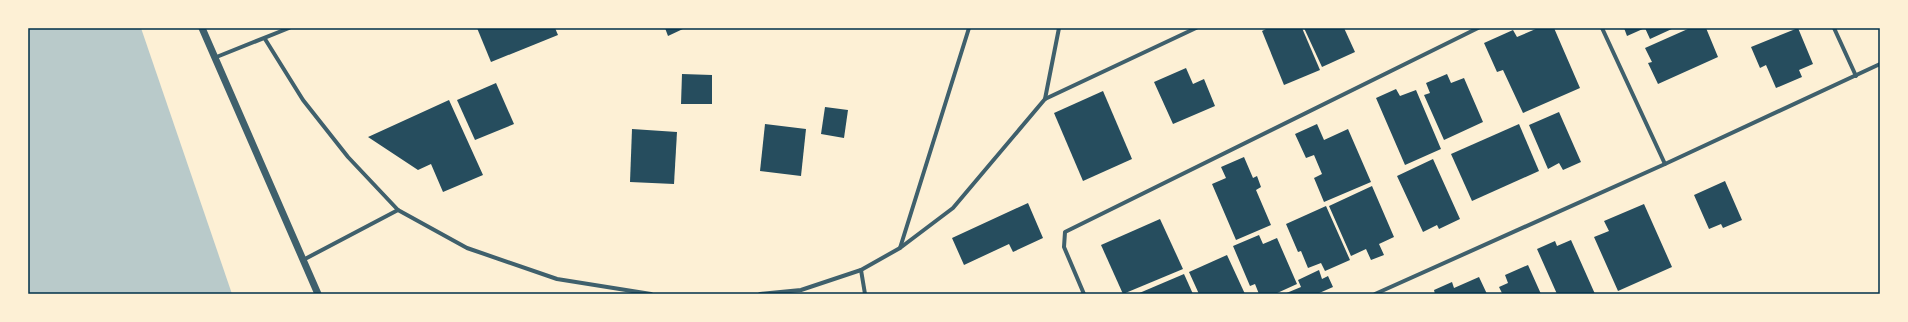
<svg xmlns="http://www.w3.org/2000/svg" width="1908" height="322" viewBox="0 0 1908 322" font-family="'Crimson Pro',serif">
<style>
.green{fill:#b9caca}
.building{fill:#264d5e}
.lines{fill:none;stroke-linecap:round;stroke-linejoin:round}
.minor{stroke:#3f606c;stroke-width:4}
.tertiary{stroke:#3f606c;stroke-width:7}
.neatline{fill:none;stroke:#003049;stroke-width:1.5}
</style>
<rect width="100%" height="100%" fill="#fdf0d5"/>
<!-- green -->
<path class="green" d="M31,28h110l91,266h-204v-265z"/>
<!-- building -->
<g class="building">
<path d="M477,28h78l3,7 -67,27z"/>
<path d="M665,28h20l-17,8z"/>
<path d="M1268,28h34l18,42 -36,15 -22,-54z"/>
<path d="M1304,28h40l11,24 -33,15z"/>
<path d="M1538,28h16l26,60 -57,25 -20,-43 -6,2 -13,-29 29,-13 4,7z"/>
<path d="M1624,28h50l-24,11 -5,-11 -18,8z"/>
<path d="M1690,28h16l12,29 -60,27 -10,-21 4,-1 -7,-14z"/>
<path d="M1798,28l15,36 -14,6 3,7 -26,11 -10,-23 -6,3 -9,-21z"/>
<path d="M1186,68l7,16 11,-5 11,27 -42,18 -19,-42z"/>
<path d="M682,74l30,1v29h-31z"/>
<path d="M1447,74l4,9 13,-5 19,44 -39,18 -20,-45 6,-2 -4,-10z"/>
<path d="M496,83l18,41 -39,16 -18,-40z"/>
<path d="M1396,89l4,7 16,-6 25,59 -36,16 -29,-67z"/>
<path d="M1103,91l29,68 -49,22 -29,-68z"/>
<path d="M449,100l34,75 -40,17 -12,-28 -13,6 -50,-33z"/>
<path d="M825,107l23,3 -4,28 -23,-4z"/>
<path d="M1559,112l22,50 -18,8 -4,-7 -11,6 -19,-44z"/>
<path d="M765,124l41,5 -5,47 -41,-5z"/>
<path d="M1317,124l7,16 24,-11 23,53 -47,20 -10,-24 8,-4 -8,-19 -8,3 -11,-24z"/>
<path d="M1519,124l20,47 -67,30 -21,-47z"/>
<path d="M632,129l45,3 -3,52 -44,-2z"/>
<path d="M1244,157l9,21 4,-2 4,11 -5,3 15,35 -35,15 -24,-56 14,-6 -5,-11z"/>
<path d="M1433,159l27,60 -21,10 -2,-4 -14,7 -26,-56z"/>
<path d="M1725,181l17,39 -19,8 -2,-4 -12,5 -15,-34z"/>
<path d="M1372,186l22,51 -15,7 5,11 -13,5 -5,-11 -15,7 -22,-50z"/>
<path d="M1028,203l15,35 -30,14 -4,-8 -45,21 -12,-27z"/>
<path d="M1644,204l28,63 -54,24 -24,-54 15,-6 -5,-10z"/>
<path d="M1326,206l24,54 -25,11 -4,-8 -13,5 -7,-17 -3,1 -12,-28z"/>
<path d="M1160,219l23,50 -60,25 -22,-49z"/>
<path d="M1259,235l4,9 14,-6 20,46 -22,10h-16l-4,-10 -5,2 -17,-40z"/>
<path d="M1571,240l24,54h-38l-20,-45 18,-8 2,5z"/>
<path d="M1227,255l18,39h-46l-10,-22z"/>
<path d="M1528,265l13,29h-41l2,-1 -3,-6 9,-4 -3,-8z"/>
<path d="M1319,270l3,9 6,-3 5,11 -16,7h-33l17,-7 -3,-7z"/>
<path d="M1184,274l9,20h-56z"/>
<path d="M1479,277l8,17h-52l-1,-4 18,-8 2,6z"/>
</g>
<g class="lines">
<!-- minor -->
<g class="minor">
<path d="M1602,28l63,136"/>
<path d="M1834,28l22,48"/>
<path d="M265,39l38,61 45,57 50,53 69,38 90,31 94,15"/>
<path d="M214,58l75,-30"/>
<path d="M1045,99l14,-71"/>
<path d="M900,248l69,-220"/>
<path d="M303,260l95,-50"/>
<path d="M861,270l4,24"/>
<path d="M760,294l41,-4 60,-20 39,-22 53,-40 92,-109 151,-71"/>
<path d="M1084,294l-20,-47 1,-15 413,-204"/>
<path d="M1375,294l290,-130 215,-100"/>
</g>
<!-- tertiary -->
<path class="tertiary" d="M202,28l116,266"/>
</g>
<!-- border -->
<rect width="1908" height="322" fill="none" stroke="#fdf0d5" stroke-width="58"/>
<rect x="29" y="29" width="1850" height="264" class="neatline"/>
</svg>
